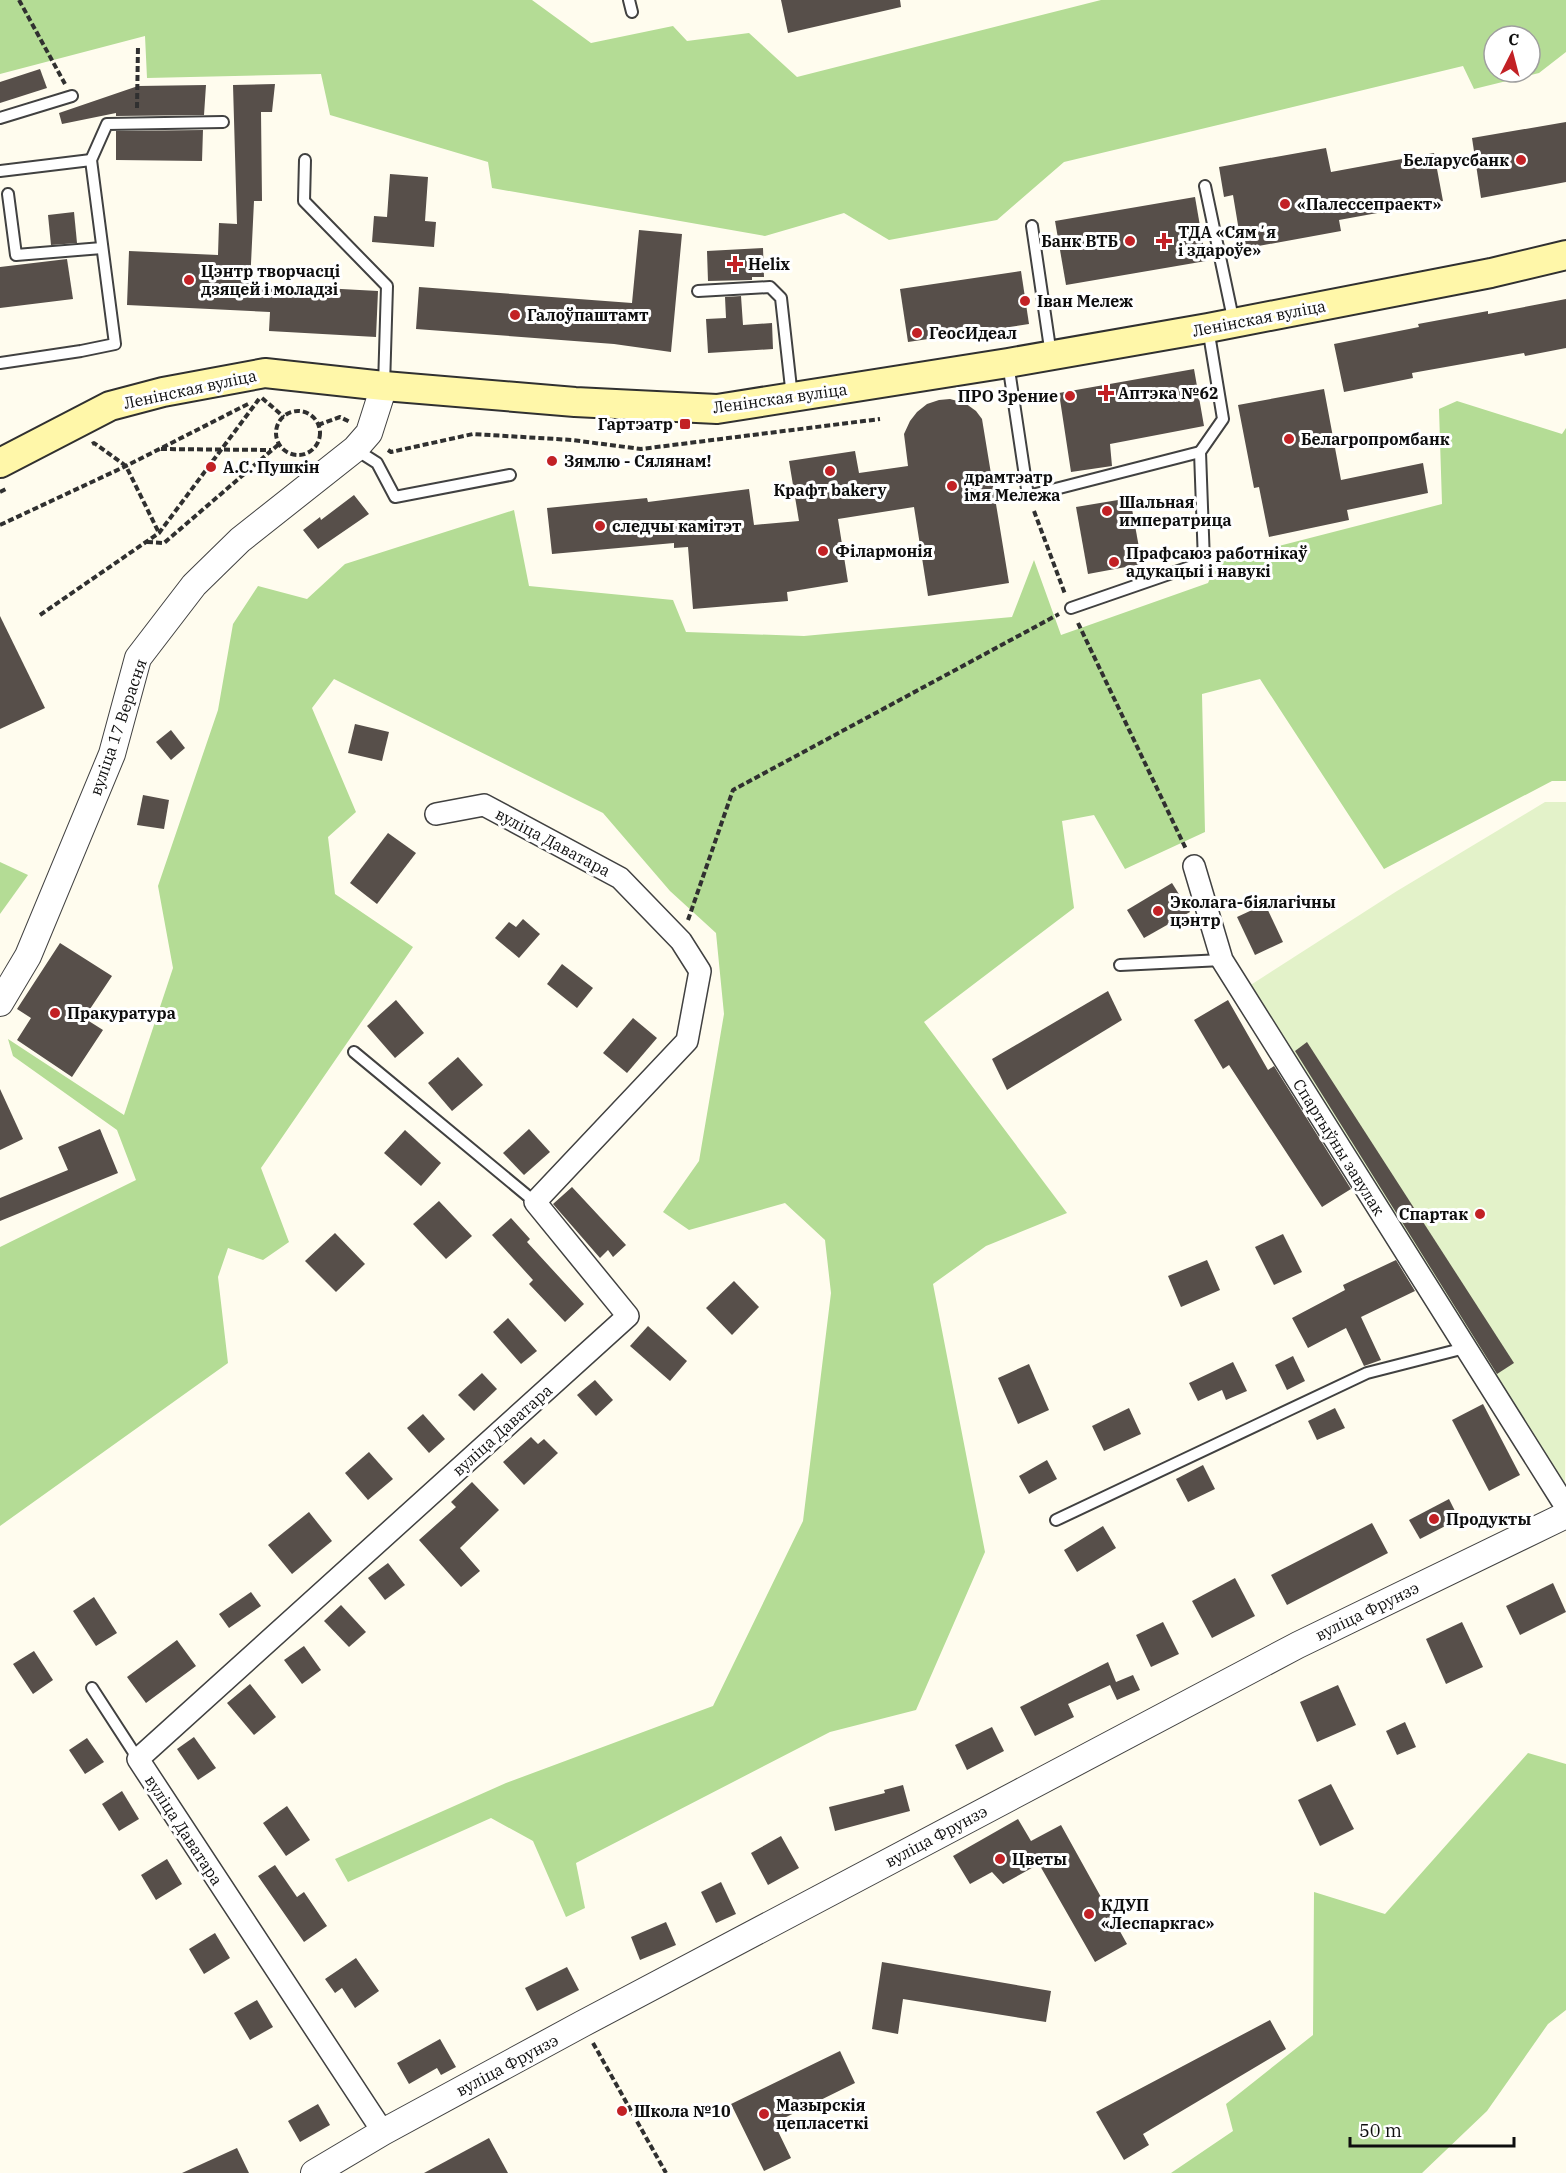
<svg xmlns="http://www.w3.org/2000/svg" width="1566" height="2173" viewBox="0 0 1566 2173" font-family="'IBM Plex Serif',serif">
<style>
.forest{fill:#b4dc95;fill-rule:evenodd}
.pitch{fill:#e3f2c9}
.building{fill:#574f4a}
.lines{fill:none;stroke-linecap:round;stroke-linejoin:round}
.service-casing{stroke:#414141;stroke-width:14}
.minor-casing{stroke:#414141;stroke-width:24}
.tertiary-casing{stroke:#414141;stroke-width:28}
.secondary-casing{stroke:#303030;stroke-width:32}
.path{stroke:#303030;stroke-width:4;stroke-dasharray:6 3;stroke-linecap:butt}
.service{stroke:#fff;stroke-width:10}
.minor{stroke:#fff;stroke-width:21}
.tertiary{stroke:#fff;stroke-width:26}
.secondary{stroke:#fff7a9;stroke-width:28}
.poi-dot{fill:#c22125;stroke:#fff;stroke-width:2}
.labels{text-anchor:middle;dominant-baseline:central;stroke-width:6;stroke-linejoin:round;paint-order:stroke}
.poi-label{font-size:16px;font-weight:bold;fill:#0e0e0e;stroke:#fff;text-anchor:start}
.street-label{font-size:16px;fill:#0e0e0e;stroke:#fff}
</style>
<rect width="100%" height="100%" fill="#fffcee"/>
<!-- forest -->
<g class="forest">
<path d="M0,0h532l59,43 82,-17 14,15 62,-8 48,44 304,-77h465v52l-27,21 -65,16 -11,-23 -399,96 -67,58 -108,20 -45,-27 -79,23 -273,-48 -4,-26 -158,-47 -9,-41 -174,4 -2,-42 -145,38zM1494,36h36v36h-36z"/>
<path d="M1457,401l105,33 4,-6v353h-14l-168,88 -124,-190 -58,15 3,138 -80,37 -31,-54 -32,6 12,87 -150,114 143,191 -81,33 -53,38 52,268 -69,158 -86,22 -254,131 9,45 -19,9 -33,-76 -42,-23 -143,64 -13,-23 171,-76 207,-77 90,-185 28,-228 -6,-53 -40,-37 -96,27 -26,-18 36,-51 25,-147 -8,-81 -46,-42 -67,-78 -269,-134 -22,29 44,104 -28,25 7,57 78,53 -152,221 28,74 -26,18 -35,-12 -10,29 10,86 -228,163v-279l136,-67 -19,-50 -104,-74 -5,-17 116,76 49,-147 -15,-82 60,-176 15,-86 25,-38 49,13 38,-35 169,-54 15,76 144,14 13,32 118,4 208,-19 22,-57 27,75 147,-52 9,-21 225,-58 -3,-95z"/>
<path d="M0,862l28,13 -28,39z"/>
<path d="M1528,1753l38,11v246l-18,14 -61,87 -65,62h-251l62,-42 -7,-27 87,-69 1,-143 71,22z"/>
</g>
<!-- pitch -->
<path class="pitch" d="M1545,802h21l-1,683 -316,-499 148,-95z"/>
<!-- building -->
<g class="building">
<path d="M781,0h119l1,7 -113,26z"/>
<path d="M40,69l7,19 -47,15v-21z"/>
<path d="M275,84l-3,28h-11l1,89h-8l-4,83 128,7 -2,46 -107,-6 1,-19 -143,-7 2,-54 89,4 1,-32 18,1 -4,-139z"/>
<path d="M206,85l-2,30 -88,1v-3l-54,11 -3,-11 79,-27z"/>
<path d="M1566,122v60l-85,16 -9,-60z"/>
<path d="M203,130l-1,31 -86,-1v-29z"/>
<path d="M1326,148l5,24 103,-19 9,48 -104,19 2,11 -99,18 -9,-54 -9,2 -5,-30z"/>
<path d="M390,174l38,3 -3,44 11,1 -2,25 -62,-5 2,-26 13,1z"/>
<path d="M1195,197l11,64 -140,24 -11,-64z"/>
<path d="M74,212l3,31 -26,2 -3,-30z"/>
<path d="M639,230l43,4 -11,118 -57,-8 -198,-15 3,-42 213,16z"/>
<path d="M763,248l1,29h-12v3l-44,1 -1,-30z"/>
<path d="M67,259l6,40 -73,9v-41z"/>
<path d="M1021,271l8,53 -121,18 -8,-53z"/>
<path d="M741,296l2,29 29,-2 1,26 -65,4 -2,-34 20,-1 -1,-21z"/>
<path d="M1566,299v49l-41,8 -1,-3 -112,20 1,5 -69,14 -10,-48 85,-17 -1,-3 70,-13v3z"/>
<path d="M1194,369l10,57 -94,18 2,22 -41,6 -12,-79z"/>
<path d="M1324,389l17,91 82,-17 5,30 -81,17 2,10 -80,17 -10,-50 -5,1 -16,-83z"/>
<path d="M950,399l15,4 11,8 6,8 27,164 -81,13 -14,-89 -76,12 10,63 -61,10 1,9 -95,8 -5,-62 -14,1v-5l-122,11 -5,-46 100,-10 1,4 101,-13 5,36 45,-4 -10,-60 66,-10 4,22 49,-7 -4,-32 6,-13 7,-9 10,-8 12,-4z"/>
<path d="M354,495l15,19 -51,35 -15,-19 17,-13 1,3z"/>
<path d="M1130,498l12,66 -54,10 -12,-67z"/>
<path d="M0,616l45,92 -45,21z"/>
<path d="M355,724l34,8 -7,29 -34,-8z"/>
<path d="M171,730l14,18 -14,12 -15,-18z"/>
<path d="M143,795l26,5 -5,29 -27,-4z"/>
<path d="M388,833l28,20 -39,51 -27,-21z"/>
<path d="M1172,883l18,29 -46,26 -17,-28z"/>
<path d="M1265,904l18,38 -28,13 -18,-38z"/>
<path d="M523,919l17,15 -21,24 -24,-20 14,-16 7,5z"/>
<path d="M60,943l52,33 -28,42 19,12 -31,47 -55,-37 14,-22 -14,-9z"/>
<path d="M562,964l31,24 -16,20 -30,-24z"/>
<path d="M1108,991l14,29 -115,70 -15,-31z"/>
<path d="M396,1000l28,33 -29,25 -28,-32z"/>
<path d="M1228,1000l40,70 6,-4 77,123 -29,18 -93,-142 -6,4 -29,-49z"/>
<path d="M633,1018l24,20 -30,35 -24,-20z"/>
<path d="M1307,1042l207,321 -17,11 -202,-323z"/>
<path d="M458,1057l25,28 -31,26 -24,-28z"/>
<path d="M0,1089l23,50 -23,11z"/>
<path d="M100,1129l18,44 -118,48v-23l68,-28 -10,-23z"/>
<path d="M529,1129l21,23 -26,23 -21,-22z"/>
<path d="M405,1130l36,33 -20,23 -37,-33z"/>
<path d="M572,1187l54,58 -13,12 -5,-7 -8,8 -47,-54z"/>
<path d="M439,1201l33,35 -26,23 -33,-35z"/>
<path d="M511,1218l19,21 -3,3 57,62 -19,18 -36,-38 4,-4 -41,-45z"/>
<path d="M335,1233l30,31 -29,28 -31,-31z"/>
<path d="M1283,1234l19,38 -28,13 -19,-38z"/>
<path d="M1207,1260l13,30 -39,17 -13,-31z"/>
<path d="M1396,1260l19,31 -54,26 20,43 -17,6 -18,-38 -38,20 -16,-30 53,-28 -2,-5z"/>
<path d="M734,1281l25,26 -27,28 -26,-27z"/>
<path d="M508,1318l29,33 -16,13 -28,-32z"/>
<path d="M648,1326l39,35 -17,20 -40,-35z"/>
<path d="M1293,1356l12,25 -18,9 -12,-25z"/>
<path d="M1233,1362l14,29 -21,9 -4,-10 -24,11 -9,-18z"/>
<path d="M1029,1364l20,46 -31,14 -20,-46z"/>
<path d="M482,1373l15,16 -23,22 -16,-16z"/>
<path d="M595,1380l18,20 -17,16 -19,-21z"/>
<path d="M1483,1404l37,71 -31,16 -37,-71z"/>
<path d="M1129,1408l12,26 -37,17 -12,-25z"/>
<path d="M1335,1408l10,20 -28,12 -9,-19z"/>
<path d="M423,1414l22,25 -16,14 -22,-25z"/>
<path d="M531,1437l7,7 6,-5 14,14 -34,32 -21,-23z"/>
<path d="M369,1452l24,27 -25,21 -23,-27z"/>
<path d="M1047,1460l10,19 -28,15 -10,-18z"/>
<path d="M1203,1465l12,24 -27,13 -12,-23z"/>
<path d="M472,1482l27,28 -39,38 20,23 -19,16 -42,-47 37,-33 -5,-5z"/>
<path d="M1449,1499l10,20 -39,20 -11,-19z"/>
<path d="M309,1512l23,29 -40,33 -24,-29z"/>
<path d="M1372,1523l16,30 -101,52 -16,-30z"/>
<path d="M1103,1526l13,22 -39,24 -13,-22z"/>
<path d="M388,1563l17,22 -20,15 -17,-22z"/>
<path d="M1235,1578l20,38 -43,22 -20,-37z"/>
<path d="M1553,1583l13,29 -46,23 -14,-29z"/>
<path d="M251,1592l10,14 -32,22 -10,-14z"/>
<path d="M94,1597l23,36 -21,13 -23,-35z"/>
<path d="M341,1605l25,27 -17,15 -25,-26z"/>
<path d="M1163,1622l16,32 -28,13 -15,-32z"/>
<path d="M1462,1622l21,45 -37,17 -20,-45z"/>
<path d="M177,1640l19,26 -50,37 -19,-26z"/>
<path d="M304,1646l17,24 -19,14 -18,-24z"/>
<path d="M34,1651l19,29 -20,14 -20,-30z"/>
<path d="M1108,1662l8,20 17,-7 7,15 -23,10 -7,-15 -42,19 6,13 -39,19 -15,-29z"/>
<path d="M250,1684l26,33 -22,18 -27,-32z"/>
<path d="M1338,1685l18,40 -39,17 -17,-40z"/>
<path d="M1405,1722l11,25 -19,8 -11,-24z"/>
<path d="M992,1727l12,24 -37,19 -12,-25z"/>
<path d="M194,1737l22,31 -18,12 -21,-31z"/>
<path d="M87,1738l17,24 -19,12 -16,-24z"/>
<path d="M1331,1784l23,45 -34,17 -22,-46z"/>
<path d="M903,1785l7,26 -75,20 -6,-24 56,-14 -1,-3z"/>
<path d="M122,1791l17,28 -20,12 -17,-27z"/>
<path d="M287,1806l23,34 -24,16 -23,-33z"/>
<path d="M1018,1819l13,22 30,-16 66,119 -32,18 -56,-98 -36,20 -11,-12 -22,12 -17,-28z"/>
<path d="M781,1836l18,32 -31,17 -17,-32z"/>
<path d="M167,1859l15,25 -26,16 -15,-25z"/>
<path d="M275,1865l22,32 7,-5 23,34 -23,16 -46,-66z"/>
<path d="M721,1882l15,32 -20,9 -15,-31z"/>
<path d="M666,1922l10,23 -36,15 -9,-23z"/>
<path d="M215,1933l15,25 -26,16 -15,-25z"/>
<path d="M356,1958l23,33 -24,17 -13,-20 -7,5 -10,-14z"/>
<path d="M882,1962l169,29 -5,31 -143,-23 -5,35 -26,-5z"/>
<path d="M567,1967l12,23 -42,21 -12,-23z"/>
<path d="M257,2000l16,27 -23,13 -16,-27z"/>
<path d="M1270,2020l16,29 -143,85 6,11 -25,15 -28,-48z"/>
<path d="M440,2039l16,28 -15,8 -4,-7 -28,16 -12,-21z"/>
<path d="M840,2051l15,32 -81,40 17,35 -27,13 -33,-67z"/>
<path d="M318,2104l12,21 -30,17 -12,-21z"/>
<path d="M489,2138l19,35h-84z"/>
<path d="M237,2148l12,25h-67z"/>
</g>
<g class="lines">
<defs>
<g id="service">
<path d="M629,0l3,12"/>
<path d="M0,118l72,-22"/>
<path d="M305,160l-1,41 83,85 -3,100"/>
<path d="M0,171l91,-11"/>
<path d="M1205,186l29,137"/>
<path d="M8,194l8,61 86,-7"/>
<path d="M1032,226l19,129"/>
<path d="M698,291l72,-4 11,11 11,99"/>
<path d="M0,363l81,-12 34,-7 -24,-184 16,-36 116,-2"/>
<path d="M1008,363l20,133 172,-44"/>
<path d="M355,449l22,14 18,34 115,-22"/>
<path d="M1071,608l133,-46 -4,-110 23,-33 -15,-91"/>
<path d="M1120,965l102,-5"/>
<path d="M354,1052l181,150"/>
<path d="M1056,1520l311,-147 98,-25"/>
<path d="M92,1688l46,71"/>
</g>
<g id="minor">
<path d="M1194,866l28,94 344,547"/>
<path d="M383,2132l-245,-373 490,-443 -93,-114 152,-161 13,-70 -19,-30 -61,-63 -136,-73 -48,9"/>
</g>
<g id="tertiary">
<path d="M0,1003l28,-47 84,-202 26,-96 56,-73 46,-45 115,-91 14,-16 15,-47"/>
<path d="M314,2173l69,-41 199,-108 716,-379 268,-130"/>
</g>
<path id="secondary" d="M0,463l110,-57 53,-14 102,-19 119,13 191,16 142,7 291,-46 200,-35 283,-55 75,-18"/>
</defs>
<!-- service casing -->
<use href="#service" class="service-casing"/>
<!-- minor casing -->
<use href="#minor" class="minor-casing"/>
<!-- tertiary casing -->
<use href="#tertiary" class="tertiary-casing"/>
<!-- secondary casing -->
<use href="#secondary" class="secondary-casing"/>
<!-- path -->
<g class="path">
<path d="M19,0l46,84"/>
<path d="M137,108l1,-62"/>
<path d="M262,398l22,19"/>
<circle cx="298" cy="433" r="22"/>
<path d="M318,425l22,-8 10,5"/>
<path d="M92,444l2,-1 32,23 33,67"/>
<path d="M161,449l110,1"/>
<path d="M388,450l3,2 82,-18 99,6 69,9 239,-30"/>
<path d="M0,492l8,-4"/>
<path d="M1034,511l31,83"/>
<path d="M0,525l126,-59 124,-63"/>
<path d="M147,542l17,1 115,-99"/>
<path d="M40,615l119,-82 100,-134"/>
<path d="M1078,623l108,226"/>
<path d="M688,920l45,-130 326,-176"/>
<path d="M593,2043l73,130"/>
</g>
<!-- service -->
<use href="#service" class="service"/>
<!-- minor -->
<use href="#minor" class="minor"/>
<!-- tertiary -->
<use href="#tertiary" class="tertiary"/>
<!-- secondary -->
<use href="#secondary" class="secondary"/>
</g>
<!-- markers -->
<g class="poi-dot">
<circle cx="1521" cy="160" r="6"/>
<circle cx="1285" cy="204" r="6"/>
<circle cx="1130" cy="241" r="6"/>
<path d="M1161 232h6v6h6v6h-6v6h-6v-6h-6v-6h6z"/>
<path d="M732 255h6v6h6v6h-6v6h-6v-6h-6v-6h6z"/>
<circle cx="189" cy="280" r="6"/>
<circle cx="1025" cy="301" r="6"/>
<circle cx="515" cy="315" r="6"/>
<circle cx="917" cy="333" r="6"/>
<path d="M1103 384h6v6h6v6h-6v6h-6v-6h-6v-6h6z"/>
<circle cx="1070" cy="396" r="6"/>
<rect x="679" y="418" width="12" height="12" rx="3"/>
<circle cx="1289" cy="439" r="6"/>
<circle cx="552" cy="461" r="6"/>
<circle cx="211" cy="467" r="6"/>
<circle cx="830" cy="471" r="6"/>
<circle cx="952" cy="486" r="6"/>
<circle cx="1107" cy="511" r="6"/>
<circle cx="600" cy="526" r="6"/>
<circle cx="823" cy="551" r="6"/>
<circle cx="1114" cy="562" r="6"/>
<circle cx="1158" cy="911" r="6"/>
<circle cx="55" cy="1013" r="6"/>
<circle cx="1480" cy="1214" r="6"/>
<circle cx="1434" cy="1519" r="6"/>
<circle cx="1000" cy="1859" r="6"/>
<circle cx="1089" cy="1914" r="6"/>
<circle cx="622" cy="2111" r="6"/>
<circle cx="764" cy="2114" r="6"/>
</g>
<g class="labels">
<!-- poi labels -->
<g class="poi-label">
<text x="1509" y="160" text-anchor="end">Беларусбанк</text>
<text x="1297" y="204">«Палессепраект»</text>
<text x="1178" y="232">ТДА «Сямʼя<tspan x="1178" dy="18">і здароўе»</tspan></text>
<text x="1118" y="241" text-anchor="end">Банк ВТБ</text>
<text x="748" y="264">Helix</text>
<text x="201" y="271">Цэнтр творчасці<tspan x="201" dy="18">дзяцей і моладзі</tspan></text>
<text x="1037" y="301">Іван Мележ</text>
<text x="527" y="315">Галоўпаштамт</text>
<text x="929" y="333">ГеосИдеал</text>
<text x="1118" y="393">Аптэка №62</text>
<text x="1058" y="396" text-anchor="end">ПРО Зрение</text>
<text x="673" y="424" text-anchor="end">Гартэатр</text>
<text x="1301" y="439">Белагропромбанк</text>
<text x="564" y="461">Зямлю - Сялянам!</text>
<text x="223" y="467">А.С. Пушкін</text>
<text x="964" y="477">драмтэатр<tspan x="964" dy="18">імя Мележа</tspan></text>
<text x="830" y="490" text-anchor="middle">Крафт bakery</text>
<text x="1119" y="502">Шальная<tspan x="1119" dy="18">императрица</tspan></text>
<text x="612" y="526">следчы камітэт</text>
<text x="835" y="551">Філармонія</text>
<text x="1126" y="553">Прафсаюз работнікаў<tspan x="1126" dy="18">адукацыі і навукі</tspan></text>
<text x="1170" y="902">Эколага-біялагічны<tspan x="1170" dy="18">цэнтр</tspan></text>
<text x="67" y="1013">Пракуратура</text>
<text x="1468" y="1214" text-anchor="end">Спартак</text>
<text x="1446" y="1519">Продукты</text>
<text x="1012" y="1859">Цветы</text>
<text x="1101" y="1905">КДУП<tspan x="1101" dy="18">«Леспаркгас»</tspan></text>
<text x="776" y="2105">Мазырскія<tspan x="776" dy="18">цепласеткі</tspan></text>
<text x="634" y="2111">Школа №10</text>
</g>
<!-- street labels -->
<g class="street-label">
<text transform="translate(1259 318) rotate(-11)">Ленінская вуліца</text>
<text transform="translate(190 389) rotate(-12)">Ленінская вуліца</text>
<text transform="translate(780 398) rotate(-8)">Ленінская вуліца</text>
<text transform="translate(118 727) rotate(-71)">вуліца 17 Верасня</text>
<text transform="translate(553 842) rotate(28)">вуліца Даватара</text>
<text transform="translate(1339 1147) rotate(58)">Спартыўны завулак</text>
<text transform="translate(502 1430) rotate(-42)">вуліца Даватара</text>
<text transform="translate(1367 1611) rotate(-26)">вуліца Фрунзэ</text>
<text transform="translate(184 1830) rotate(57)">вуліца Даватара</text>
<text transform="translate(936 1836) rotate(-28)">вуліца Фрунзэ</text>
<text transform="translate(507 2065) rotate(-28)">вуліца Фрунзэ</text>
</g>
</g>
<!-- north arrow -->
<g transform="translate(1512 54) rotate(6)"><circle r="28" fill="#ffffff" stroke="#9f9f9f" stroke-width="1.5"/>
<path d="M0-4.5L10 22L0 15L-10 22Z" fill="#c22125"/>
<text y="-9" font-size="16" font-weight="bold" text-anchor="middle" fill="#0e0e0e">С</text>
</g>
<!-- scale -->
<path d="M1350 2137v9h164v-9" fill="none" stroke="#0e0e0e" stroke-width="3"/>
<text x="1359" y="2137" font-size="18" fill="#0e0e0e" stroke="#ffffff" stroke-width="4.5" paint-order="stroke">50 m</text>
</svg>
